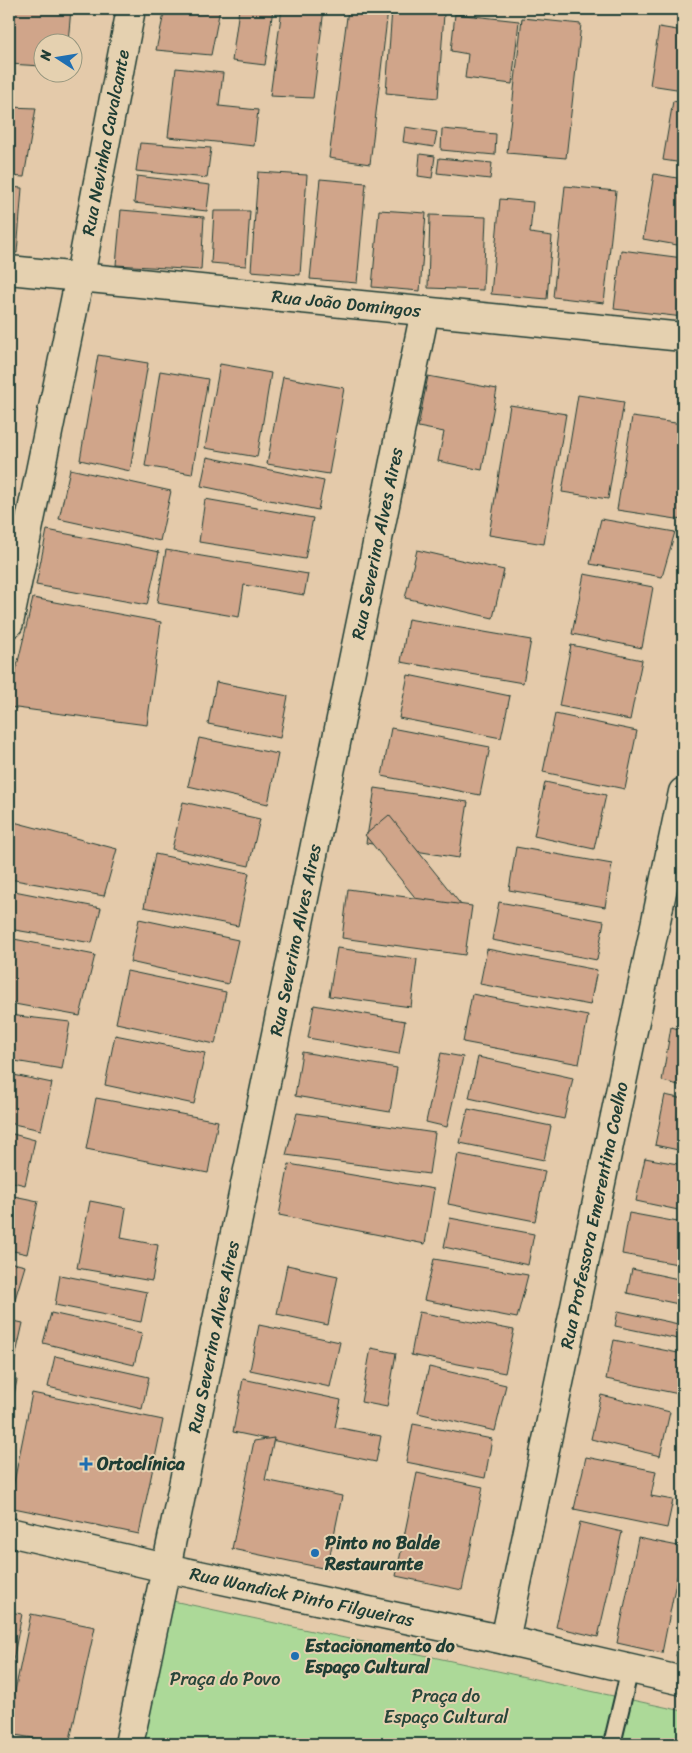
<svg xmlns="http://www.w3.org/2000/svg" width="692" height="1753" viewBox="0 0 692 1753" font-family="Sriracha,sans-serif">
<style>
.green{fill:#acd998;stroke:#668b66}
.building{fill:#d0a58a;stroke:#1f3d34}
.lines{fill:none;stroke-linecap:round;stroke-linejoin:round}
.service-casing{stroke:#1f3d34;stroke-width:20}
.minor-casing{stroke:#1f3d34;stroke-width:31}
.tertiary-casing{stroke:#1f3d34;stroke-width:31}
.service{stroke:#e5d1b0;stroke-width:16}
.minor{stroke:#e5d1b0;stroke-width:28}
.tertiary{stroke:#e5d1b0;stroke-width:28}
.poi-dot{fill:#1f6fb2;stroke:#e5d1b0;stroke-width:2}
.labels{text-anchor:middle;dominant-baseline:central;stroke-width:4;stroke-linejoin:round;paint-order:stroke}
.street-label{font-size:18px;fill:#1f3d34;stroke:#e5d1b0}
.poi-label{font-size:18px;font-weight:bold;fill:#1f3d34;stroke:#e5d1b0;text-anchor:start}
.park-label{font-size:18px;fill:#264539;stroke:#e5d1b0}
</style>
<rect width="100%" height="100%" fill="#e4caaa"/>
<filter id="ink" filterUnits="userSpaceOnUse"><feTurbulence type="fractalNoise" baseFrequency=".02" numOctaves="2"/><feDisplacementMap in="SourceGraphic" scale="10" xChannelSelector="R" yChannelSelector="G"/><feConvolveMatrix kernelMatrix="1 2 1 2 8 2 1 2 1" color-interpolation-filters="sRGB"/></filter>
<g filter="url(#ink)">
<!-- green -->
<path class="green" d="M173,1601l510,110v33h-540z"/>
<!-- building -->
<g class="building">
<path d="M9,9h62l-3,33h-26v24l-33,-2z"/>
<path d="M165,9h55l-9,46 -55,-5z"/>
<path d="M239,9h34l-8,56 -33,-4z"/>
<path d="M282,9h42l-11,89 -43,-2z"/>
<path d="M348,9l40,1 -18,154 -41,-6z"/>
<path d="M392,9l52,5 -6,84 -52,-5z"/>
<path d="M455,14l64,7 -7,63 -47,-6 3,-24 -17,-3z"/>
<path d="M522,18l59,6 -15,134 -59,-5z"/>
<path d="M659,27l24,4v59l-33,-5z"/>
<path d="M176,68l47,5 -4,33 39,4 -4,36 -86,-9z"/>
<path d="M673,101l10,2v60l-20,-3z"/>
<path d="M9,107l27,1 -12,69 -15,-1z"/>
<path d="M405,127l32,5 -3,15 -31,-5z"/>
<path d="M442,129l54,5 -1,21 -54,-5z"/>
<path d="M140,143l71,5 -4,30 -71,-7z"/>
<path d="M420,154l15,2 -3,22 -14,-2z"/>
<path d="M439,158l53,5 -2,16 -53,-6z"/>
<path d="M258,172l49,3 -7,100 -49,-4z"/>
<path d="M654,174l29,5v67l-40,-7z"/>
<path d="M137,176l73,9 -3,26 -73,-8z"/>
<path d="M320,179l46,4 -9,100 -47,-4z"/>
<path d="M565,186l51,5 -12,112 -51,-6z"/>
<path d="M9,187l13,1 -5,65 -8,-1z"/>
<path d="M500,199l33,3 -3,31 22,3 -5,63 -56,-5z"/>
<path d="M121,210l83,7 -3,53 -85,-5z"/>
<path d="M379,210l47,3 -6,78 -48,-4z"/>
<path d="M214,211h36l-4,55 -35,-3z"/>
<path d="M430,215l56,2 -3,73 -55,-2z"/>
<path d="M621,250l62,8v59l-69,-8z"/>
<path d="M98,355l50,8 -18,108 -50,-11z"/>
<path d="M220,364l51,9 -14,84 -52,-9z"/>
<path d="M160,371l48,8 -16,95 -47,-8z"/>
<path d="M428,376l69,13 -15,81 -44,-9 6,-29 -26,-5z"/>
<path d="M283,377l61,11 -15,86 -62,-10z"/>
<path d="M578,395l46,7 -16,97 -46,-7z"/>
<path d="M510,405l56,9 -22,130 -55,-9z"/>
<path d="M632,417l51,7v96l-66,-10z"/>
<path d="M207,457l117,24 -6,29 -117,-24z"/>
<path d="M70,469l101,22 -11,50 -101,-22z"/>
<path d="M205,499l108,19 -8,41 -106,-17z"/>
<path d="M601,519l74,13 -13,45 -72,-13z"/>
<path d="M47,530l112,22 -12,53 -111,-20z"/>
<path d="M166,550l142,24 -4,21 -60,-10 -5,32 -82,-14z"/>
<path d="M417,550l87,20 -11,48 -88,-20z"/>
<path d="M584,574l69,13 -11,61 -70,-14z"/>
<path d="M33,598l128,24 -14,103 -138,-18v-7z"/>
<path d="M408,619l123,21 -8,43 -122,-21z"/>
<path d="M571,645l71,15 -12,60 -71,-14z"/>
<path d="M408,675l102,21 -9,42 -102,-20z"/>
<path d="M216,682l72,14 -8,42 -72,-14z"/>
<path d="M555,714l82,17 -12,58 -82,-17z"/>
<path d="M391,728l99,19 -10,48 -98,-19z"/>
<path d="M199,738l79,16 -10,50 -80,-18z"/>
<path d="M545,782l61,13 -12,54 -60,-13z"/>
<path d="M375,788l93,14 -9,56 -93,-15z"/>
<path d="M183,802l77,17 -11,47 -77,-17z"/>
<path d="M389,815l77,96 -24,20 -77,-96z"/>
<path d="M10,821l107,28 -13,47 -95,-17v-52z"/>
<path d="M516,847l96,17 -7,43 -96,-17z"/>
<path d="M155,854l94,19 -11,53 -94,-19z"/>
<path d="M348,889l124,17 -7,49 -123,-17z"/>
<path d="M9,890l92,18 -9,35 -83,-14z"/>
<path d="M499,902l105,19 -7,39 -105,-20z"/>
<path d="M139,919l99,21 -10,44 -98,-22z"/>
<path d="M9,938l86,17 -15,61 -71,-13z"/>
<path d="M337,948l80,11 -6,48 -82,-11z"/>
<path d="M487,949l110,21 -7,35 -110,-21z"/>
<path d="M127,971l99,21 -11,52 -99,-21z"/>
<path d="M472,994l116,22 -9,48 -116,-22z"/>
<path d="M683,995v27l-6,-2z"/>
<path d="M314,1005l91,16 -6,33 -91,-16z"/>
<path d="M9,1015l61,7 -8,47 -53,-9z"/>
<path d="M671,1027l12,3v56l-21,-5z"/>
<path d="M115,1035l90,18 -11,51 -89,-19z"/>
<path d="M302,1052l95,16 -7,44 -95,-16z"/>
<path d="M441,1053l22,4 -16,70 -21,-5z"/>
<path d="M478,1057l95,21 -9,41 -95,-21z"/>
<path d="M9,1074l43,9 -11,47 -32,-7z"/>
<path d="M665,1095l18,4v52l-28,-6z"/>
<path d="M96,1098l122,23 -10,52 -122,-24z"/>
<path d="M468,1109l83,17 -7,34 -84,-17z"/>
<path d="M297,1113l138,20 -6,41 -143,-19z"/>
<path d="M9,1133l26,7 -10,45 -16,-4z"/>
<path d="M458,1154l87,17 -10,50 -87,-17z"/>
<path d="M645,1158l38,7v46l-47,-10z"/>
<path d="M289,1164l145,25 -9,55 -146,-29z"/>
<path d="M9,1195l29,6 -11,53 -18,-4z"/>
<path d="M90,1201l36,7 -5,30 37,7 -6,36 -75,-13z"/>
<path d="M629,1213l54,10v42l-61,-11z"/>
<path d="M450,1218l84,16 -6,31 -84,-18z"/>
<path d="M434,1259l94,16 -11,43 -93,-18z"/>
<path d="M9,1262l16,4 -13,43h-3z"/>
<path d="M287,1265l51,11 -10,49 -51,-11z"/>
<path d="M632,1269l51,11v25l-56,-12z"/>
<path d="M60,1275l87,17 -6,30 -86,-17z"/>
<path d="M618,1311l65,14v15l-68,-14z"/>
<path d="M419,1312l95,18 -9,43 -94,-18z"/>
<path d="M51,1313l91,20 -8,32 -91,-22z"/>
<path d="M9,1320l14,3 -9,40 -5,-1z"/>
<path d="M259,1325l81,17 -10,45 -80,-17z"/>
<path d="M614,1340l69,14v24l-4,16 -73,-15z"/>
<path d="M371,1348l25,5 -9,54 -26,-5z"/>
<path d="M55,1356l94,21 -7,32 -94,-22z"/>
<path d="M429,1367l77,18 -11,46 -77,-18z"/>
<path d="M9,1379l8,1 -8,39z"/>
<path d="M243,1379l98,21 -6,27 46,9 -5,26 -143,-30z"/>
<path d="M32,1393l131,27 -24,114 -130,-27z"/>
<path d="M601,1395l69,17 -10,44 -69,-17z"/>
<path d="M413,1424l79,15 -7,39 -79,-16z"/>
<path d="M274,1438l-9,42 77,16 -15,73 -95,-20 22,-108z"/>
<path d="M586,1457l70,14 -5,25 22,4 -6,28 -93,-19z"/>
<path d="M417,1473l66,14 -21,103 -66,-14z"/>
<path d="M580,1522l42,10 -24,105 -42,-10z"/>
<path d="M638,1538l45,9 -21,106 -45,-10z"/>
<path d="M9,1612l13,2 -13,67z"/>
<path d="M31,1614l64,13 -26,117 -60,-10v-14z"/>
<path d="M683,1621v36l-7,-1z"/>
</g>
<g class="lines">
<defs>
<path id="service" d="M612,1744l18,-75"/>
<g id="minor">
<path id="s1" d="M166,1568l259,-1257"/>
</g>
<g id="tertiary">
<path id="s2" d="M9,270l674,67"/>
<path id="s3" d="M9,623l71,-347 51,-267"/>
<path id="s4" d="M9,1532l157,36 339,72 178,41"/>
<path id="s5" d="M505,1640l178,-848"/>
<path d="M129,1744l37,-176"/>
</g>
</defs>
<!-- service casing -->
<use href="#service" class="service-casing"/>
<!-- minor casing -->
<use href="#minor" class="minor-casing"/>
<!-- tertiary casing -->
<use href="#tertiary" class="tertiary-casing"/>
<!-- service -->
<use href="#service" class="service"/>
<!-- minor -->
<use href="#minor" class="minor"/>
<!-- tertiary -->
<use href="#tertiary" class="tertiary"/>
</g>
</g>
<!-- markers -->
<g class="poi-dot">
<path d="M83.5 1456.5h5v5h5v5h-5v5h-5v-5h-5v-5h5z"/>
<circle cx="315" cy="1553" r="5"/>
<circle cx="295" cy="1656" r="5"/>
</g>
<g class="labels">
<!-- street labels -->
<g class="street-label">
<text stroke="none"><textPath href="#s3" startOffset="490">Rua Nevinha Cavalcante</textPath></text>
<text stroke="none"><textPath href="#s2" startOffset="339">Rua João Domingos</textPath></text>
<text stroke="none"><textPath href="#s1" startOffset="1046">Rua Severino Alves Aires</textPath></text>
<text stroke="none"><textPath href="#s1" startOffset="641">Rua Severino Alves Aires</textPath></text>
<text stroke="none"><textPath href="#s5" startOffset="434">Rua Professora Emerentina Coelho</textPath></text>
<text stroke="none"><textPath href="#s1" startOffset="236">Rua Severino Alves Aires</textPath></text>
<text stroke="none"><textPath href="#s4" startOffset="300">Rua Wandick Pinto Filgueiras</textPath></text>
</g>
<!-- poi labels -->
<g class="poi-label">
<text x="97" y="1464">Ortoclínica</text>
<text x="325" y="1543">Pinto no Balde<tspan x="325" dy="21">Restaurante</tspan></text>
<text x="305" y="1646">Estacionamento do<tspan x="305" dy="21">Espaço Cultural</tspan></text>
</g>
<!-- park labels -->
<g class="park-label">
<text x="225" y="1679">Praça do Povo</text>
<text x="446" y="1696">Praça do<tspan x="446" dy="21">Espaço Cultural</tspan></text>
</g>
</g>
<!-- margin -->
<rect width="692" height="1753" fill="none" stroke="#e5d1b0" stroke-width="30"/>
<rect x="15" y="15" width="662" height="1723" fill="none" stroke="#1f3d34" stroke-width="2" filter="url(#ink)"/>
<!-- north arrow -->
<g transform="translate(58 58) rotate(282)"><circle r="24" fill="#e5d1b0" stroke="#96967e"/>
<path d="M0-4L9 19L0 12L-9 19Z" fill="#1f6fb2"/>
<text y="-8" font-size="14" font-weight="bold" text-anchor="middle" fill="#1f3d34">N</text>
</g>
</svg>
